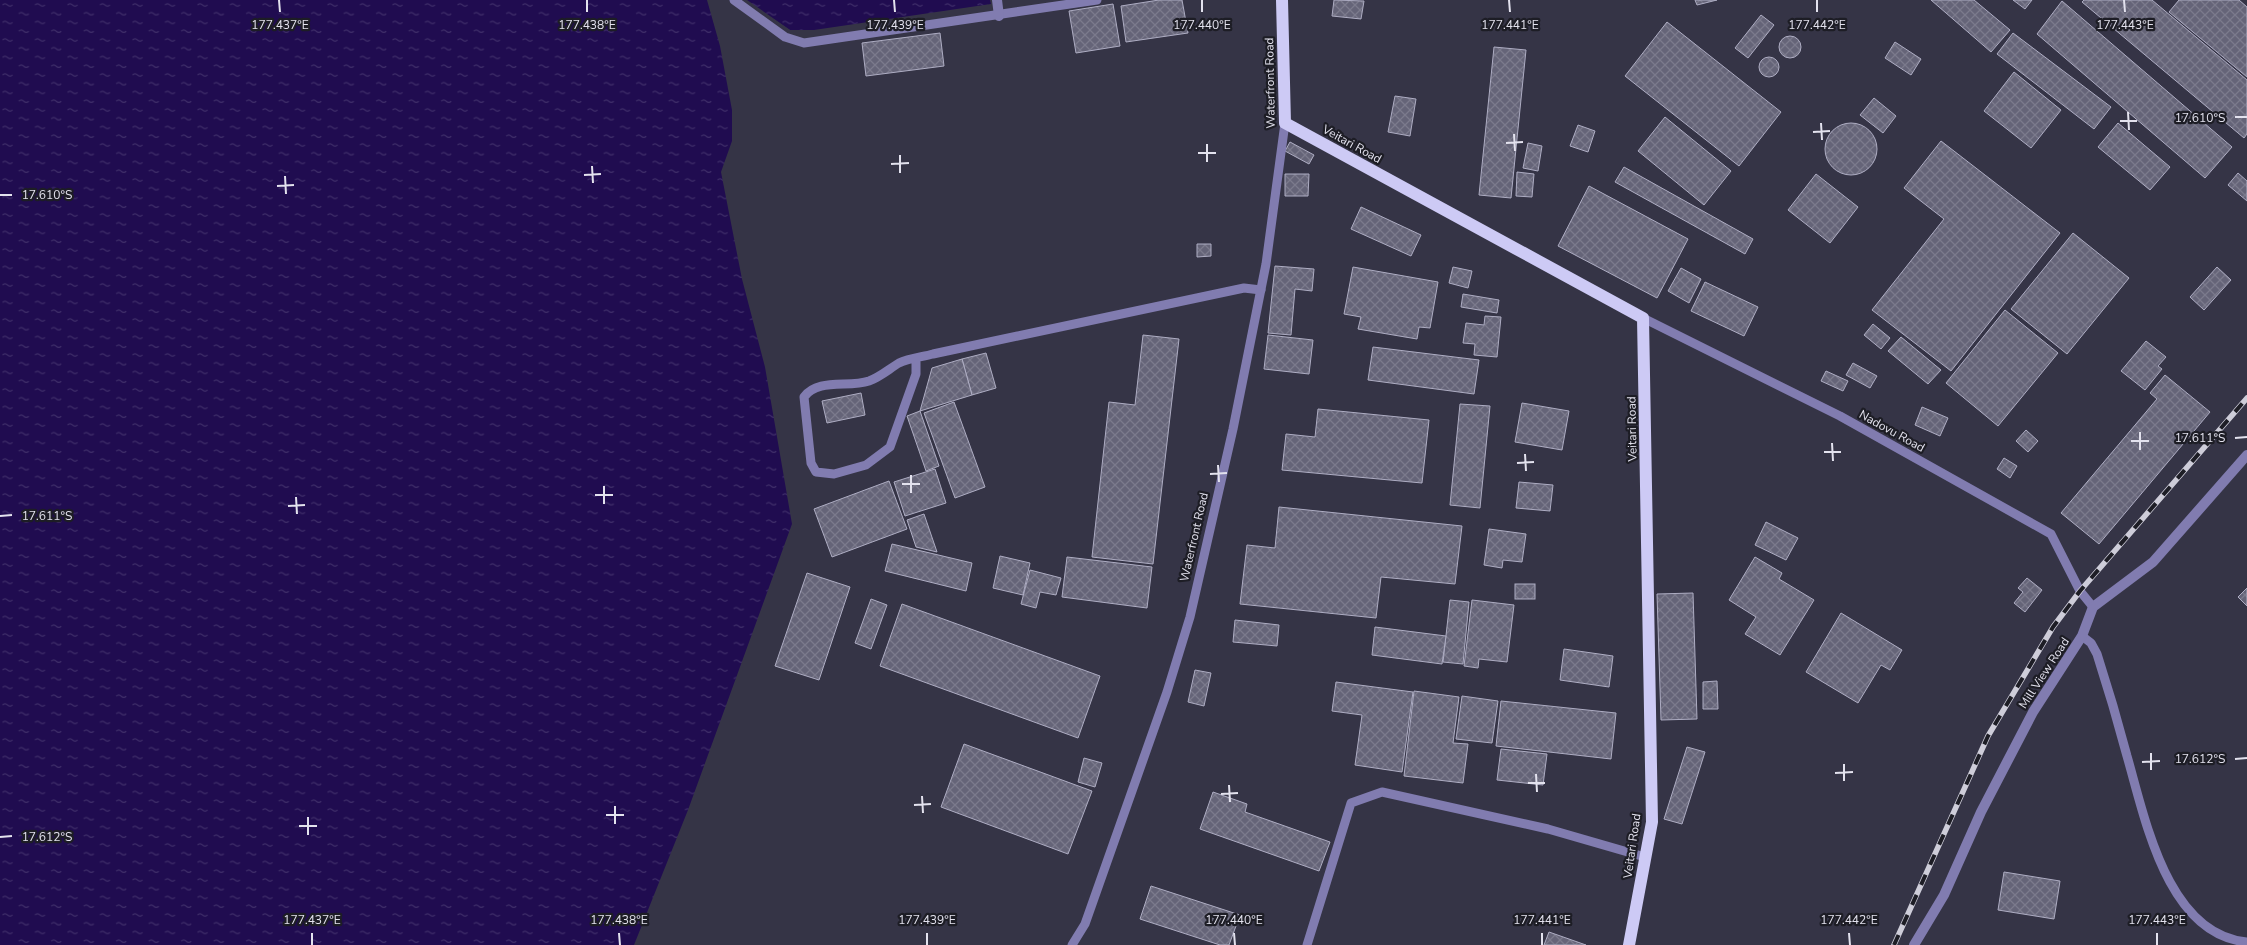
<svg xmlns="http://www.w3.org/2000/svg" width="2247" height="945" viewBox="0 0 2247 945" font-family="'Nunito Sans',sans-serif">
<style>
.water{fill:url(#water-ripples)}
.pier{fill:#353446}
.building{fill:url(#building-cross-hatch);stroke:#aeadc3}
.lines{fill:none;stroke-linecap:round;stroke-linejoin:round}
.service{stroke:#817cb0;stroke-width:9}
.pedestrian{stroke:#817cb0;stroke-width:10}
.tertiary{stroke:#817cb0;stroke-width:10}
.primary{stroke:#cdcaf5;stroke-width:12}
.rail-casing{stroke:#cecdd9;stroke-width:5.5}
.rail{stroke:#1d1d25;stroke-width:4;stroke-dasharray:11;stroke-linecap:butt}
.ticks{fill:none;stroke:#e3e2ee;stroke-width:2}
.labels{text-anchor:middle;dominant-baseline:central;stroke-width:4.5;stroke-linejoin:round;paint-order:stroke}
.street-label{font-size:12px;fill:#e3e2ee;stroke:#1d1d25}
.ticks-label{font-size:12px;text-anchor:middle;fill:#e3e2ee;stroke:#1d1d25;stroke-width:4.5;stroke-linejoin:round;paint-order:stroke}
</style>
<defs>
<pattern id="water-ripples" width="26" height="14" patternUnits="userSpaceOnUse" patternTransform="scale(1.25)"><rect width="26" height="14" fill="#200c50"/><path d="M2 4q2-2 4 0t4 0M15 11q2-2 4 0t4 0" fill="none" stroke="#402f6a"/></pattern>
<pattern id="building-cross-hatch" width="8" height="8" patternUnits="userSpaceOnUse" patternTransform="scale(1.25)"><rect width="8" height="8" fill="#656478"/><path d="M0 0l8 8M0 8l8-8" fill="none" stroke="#7b7a8c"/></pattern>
</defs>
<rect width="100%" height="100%" fill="#353446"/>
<!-- water -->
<g class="water">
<path d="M0,0h707l13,46 12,64v31l-11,31 21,107 23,88 27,157 -104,286 -54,135h-634z"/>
<path d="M747,0h243l1,4 -177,26h-24z"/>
</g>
<!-- pier -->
<path class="pier" d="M745,0l45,30 -1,2 -12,-7z"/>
<!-- building -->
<g class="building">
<path d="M1159,0h23l6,33 -62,9 -5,-36z"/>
<path d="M1334,0l30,1 -3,18 -29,-3z"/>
<path d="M1695,0h22l-20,5z"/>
<path d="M1931,0h43l36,30 -19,22z"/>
<path d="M2013,0h19l-7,9z"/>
<path d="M2084,0h68l95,80v54l-3,4 -162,-136z"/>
<path d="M2179,0h60l8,7v70l-78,-65z"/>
<path d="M2062,1l170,146 -27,31 -168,-144z"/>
<path d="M1113,4l7,42 -44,7 -7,-42z"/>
<path d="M1761,15l13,10 -26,33 -13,-10z"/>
<path d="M1667,22l114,90 -42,54 -114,-90z"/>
<path d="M940,33l4,33 -78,10 -4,-33z"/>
<path d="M2013,33l98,74 -17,22 -97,-75z"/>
<circle cx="1790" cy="47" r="11"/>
<path d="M1895,42l26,17 -10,16 -26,-17z"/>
<path d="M1494,47l32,3 -15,148 -32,-3z"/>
<circle cx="1769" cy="67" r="10"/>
<path d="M2014,72l47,38 -30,38 -47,-37z"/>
<path d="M1395,96l21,3 -6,37 -22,-4z"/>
<path d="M1874,98l22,18 -13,17 -23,-18z"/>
<path d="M1665,117l66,54 -27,34 -66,-54z"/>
<circle cx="1851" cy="149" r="26"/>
<path d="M2118,123l52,44 -20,23 -52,-43z"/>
<path d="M1578,125l17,6 -7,21 -18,-6z"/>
<path d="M1941,141l119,92 -109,138 -79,-61 72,-91 -40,-31z"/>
<path d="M1290,142l24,13 -5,9 -24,-13z"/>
<path d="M1528,143l14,3 -4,25 -15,-3z"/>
<path d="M1624,167l129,72 -8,15 -130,-72z"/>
<path d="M1517,172l17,2 -2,23 -16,-1z"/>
<path d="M2238,173l9,8v20l-19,-16z"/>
<path d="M1285,174h24l-1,22h-23z"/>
<path d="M1816,174l42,33 -28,36 -42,-33z"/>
<path d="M1589,186l99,53 -31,59 -99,-52z"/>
<path d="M1361,207l60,28 -10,21 -60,-27z"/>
<path d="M2073,233l56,45 -62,76 -56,-45z"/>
<path d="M1197,244h14v12l-14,1z"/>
<path d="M1275,266l39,3 -2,22 -17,-2 -4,46 -23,-2z"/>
<path d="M1353,267l85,15 -8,46 -11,-1 -2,12 -59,-10 3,-12 -17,-3z"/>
<path d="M1453,267l19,4 -4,17 -19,-5z"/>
<path d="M2217,267l14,13 -27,30 -14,-13z"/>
<path d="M1681,268l20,11 -12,24 -21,-12z"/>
<path d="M1705,282l53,25 -14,29 -53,-25z"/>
<path d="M1463,294l36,6 -2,13 -36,-6z"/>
<path d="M2005,310l53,43 -60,73 -52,-43z"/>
<path d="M1485,316l16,1 -4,40 -23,-2 1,-11 -12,-1 3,-20 18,2z"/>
<path d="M1873,324l17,14 -9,11 -17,-14z"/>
<path d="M1143,335l36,4 -26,225 -61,-7 17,-155 26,3z"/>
<path d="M1268,335l45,5 -4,34 -45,-5z"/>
<path d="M1901,337l40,33 -13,14 -40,-33z"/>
<path d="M2146,341l20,16 -8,9 4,3 -17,21 -24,-19z"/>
<path d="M1373,347l106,13 -5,34 -106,-14z"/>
<path d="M986,353l10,35 -24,7 -10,-36z"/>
<path d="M962,359l10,36 -52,16 12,-43z"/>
<path d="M1853,363l24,13 -7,12 -24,-13z"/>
<path d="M1826,371l22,10 -5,10 -22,-10z"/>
<path d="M2165,375l45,37 -111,132 -38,-31 96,-114 -7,-6z"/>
<path d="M861,393l4,22 -38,8 -5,-22z"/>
<path d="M954,402l31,85 -30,11 -31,-85z"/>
<path d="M1522,403l47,8 -7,39 -47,-8z"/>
<path d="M1460,404l30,2 -10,102 -30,-3z"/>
<path d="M1922,407l26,11 -8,18 -25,-11z"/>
<path d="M1318,409l111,11 -7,63 -140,-13 4,-36 29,3z"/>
<path d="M920,411l19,55 -13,5 -19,-55z"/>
<path d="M2026,430l12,11 -10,11 -12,-11z"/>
<path d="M2004,458l13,8 -7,12 -13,-9z"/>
<path d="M935,469l11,34 -41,13 -11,-34z"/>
<path d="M889,481l18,48 -75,28 -18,-48z"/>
<path d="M1519,482l34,3 -3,26 -34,-3z"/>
<path d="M1279,507l183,19 -7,58 -74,-7 -5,41 -136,-14 7,-59 28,3z"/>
<path d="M924,514l13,38 -21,-5 -9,-27z"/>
<path d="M1766,522l32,16 -12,22 -31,-15z"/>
<path d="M1489,529l37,5 -4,28 -19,-2 -1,8 -18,-3z"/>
<path d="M892,544l80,19 -6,28 -81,-20z"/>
<path d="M1000,556l30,7 -7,32 -30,-7z"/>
<path d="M1067,557l85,10 -5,41 -85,-11z"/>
<path d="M1755,557l27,16 -3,6 35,21 -34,55 -35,-21 11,-17 -27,-17z"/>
<path d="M1030,570l31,8 -5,17 -16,-3 -4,16 -15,-4z"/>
<path d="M807,573l43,14 -31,93 -44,-14z"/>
<path d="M2027,578l15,12 -17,22 -11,-9 9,-11 -5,-4z"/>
<rect x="1515" y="584" width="20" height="15"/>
<path d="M2247,588v18l-9,-9z"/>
<path d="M1693,593l4,126 -36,1 -4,-126z"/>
<path d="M871,599l16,6 -16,44 -16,-6z"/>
<path d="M1450,600l19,2 -6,62 -20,-2z"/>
<path d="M1472,600l42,5 -7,57 -28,-3 -1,9 -14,-2z"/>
<path d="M902,604l198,72 -22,62 -198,-72z"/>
<path d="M1841,613l61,37 -12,20 -9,-5 -23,38 -52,-31z"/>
<path d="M1235,620l44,5 -2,21 -44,-4z"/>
<path d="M1375,627l71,9 -4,28 -70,-9z"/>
<path d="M1564,649l49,7 -4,31 -49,-7z"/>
<path d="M1195,670l16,3 -7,33 -16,-4z"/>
<path d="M1717,681l1,28h-15v-27z"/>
<path d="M1336,682l77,10 -11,80 -47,-7 7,-50 -30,-4z"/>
<path d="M1414,691l45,6 -6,46 15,1 -5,39 -59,-7z"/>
<path d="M1462,696l36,5 -6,42 -36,-4z"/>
<path d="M1501,701l115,12 -5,46 -115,-13z"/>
<path d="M964,744l128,47 -24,63 -127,-47z"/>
<path d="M1687,747l18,5 -23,72 -18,-5z"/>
<path d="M1501,749l46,5 -4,31 -46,-5z"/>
<path d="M1084,758l18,5 -7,24 -17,-5z"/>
<path d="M1213,792l34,12 -2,8 85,30 -11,29 -119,-42z"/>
<path d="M2004,872l56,9 -6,38 -56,-9z"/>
<path d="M1151,886l89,29 -11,30h-9l-80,-26z"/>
<path d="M1549,932l37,13h-42z"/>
</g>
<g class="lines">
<!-- service -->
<g class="service">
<path d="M734,0l51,37 19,6 293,-43"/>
<path d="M1643,318l197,98 211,118 29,57 13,16"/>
<path d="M916,358v16l-26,73 -24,18 -32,9 -18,-2 -5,-9 -7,-66c14,-19 44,-9 65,-16 11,-4 20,-12 30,-18 10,-5 23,-6 34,-9l311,-66 17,2"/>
<path d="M2082,636l9,7 6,11c11,34 21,68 30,102 18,62 40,179 120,186"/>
<path d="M1072,945l13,-21 82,-232 23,-75 43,-188 33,-165 19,-141"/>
<path d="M1307,945l44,-142 31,-11 166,37 97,28"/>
</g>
<!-- pedestrian -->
<path class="pedestrian" d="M997,0l2,16"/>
<!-- tertiary -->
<path class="tertiary" d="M1914,945l30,-50 37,-83 52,-100 49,-76 11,-29 60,-45 94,-107"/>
<!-- primary -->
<path class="primary" d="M1282,0l3,123 358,195 9,504 -23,123"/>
<defs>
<path id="rail" d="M1894,945l94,-209 65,-109 27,-36 167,-193"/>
</defs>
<!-- rail casing -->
<use href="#rail" class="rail-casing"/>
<!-- rail -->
<use href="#rail" class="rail"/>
</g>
<!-- ticks -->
<path class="ticks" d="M279,0l1,12M587,0v12M894,0l1,12M1202,0v12M1509,0l1,12M1817,0v12M2124,0l1,12M2128,112l1,18M2235,117h12M2120,121h17M1821,123l1,17M1813,132l17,-1M1514,134l1,17M1506,143l17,-1M1207,144v18M1198,153h18M900,155v18M891,164l18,-1M592,166l1,17M584,175l17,-1M285,176l1,18M277,186l17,-1M0,195h12M2140,432v18M2235,438l12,-1M2131,441h18M1832,443l1,18M1824,452h17M1525,454l1,17M1517,463l17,-1M1218,465l1,17M1210,474l17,-1M911,475v18M902,484h18M604,486v18M595,495h18M296,497l1,17M288,506l17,-1M0,516l12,-1M2151,753v17M2235,759l12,-1M2142,762l18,-1M1844,764v17M1835,773l18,-1M1536,774l1,18M1528,783h17M1229,785l1,17M1221,794l17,-1M922,796l1,17M914,805l17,-1M615,806v18M606,815h18M308,817v18M299,826h18M0,837l12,-1M312,933v12M619,933l1,12M927,933v12M1234,933l1,12M1542,933v12M1849,933l1,12M2157,933v12"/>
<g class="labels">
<!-- street labels -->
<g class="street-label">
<text transform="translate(1270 83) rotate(-91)">Waterfront Road</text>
<text transform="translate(1352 144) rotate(29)">Veitari Road</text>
<text transform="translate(1632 429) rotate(-91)">Veitari Road</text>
<text transform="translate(1892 431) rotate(29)">Nadovu Road</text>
<text transform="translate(1194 537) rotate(-77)">Waterfront Road</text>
<text transform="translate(2044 673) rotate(-57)">Mill View Road</text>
<text transform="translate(1632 846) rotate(-82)">Veitari Road</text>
</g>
</g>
<g class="ticks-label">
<text x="280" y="29">177.437°E</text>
<text x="587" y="29">177.438°E</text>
<text x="895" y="29">177.439°E</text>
<text x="1202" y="29">177.440°E</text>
<text x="1510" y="29">177.441°E</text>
<text x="1817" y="29">177.442°E</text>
<text x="2125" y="29">177.443°E</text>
<text x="2200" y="122">17.610°S</text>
<text x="47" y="199">17.610°S</text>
<text x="2200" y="442">17.611°S</text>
<text x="47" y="520">17.611°S</text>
<text x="2200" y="763">17.612°S</text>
<text x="47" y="841">17.612°S</text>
<text x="312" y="924">177.437°E</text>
<text x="619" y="924">177.438°E</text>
<text x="927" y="924">177.439°E</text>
<text x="1234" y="924">177.440°E</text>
<text x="1542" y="924">177.441°E</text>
<text x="1849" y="924">177.442°E</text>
<text x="2157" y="924">177.443°E</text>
</g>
</svg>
